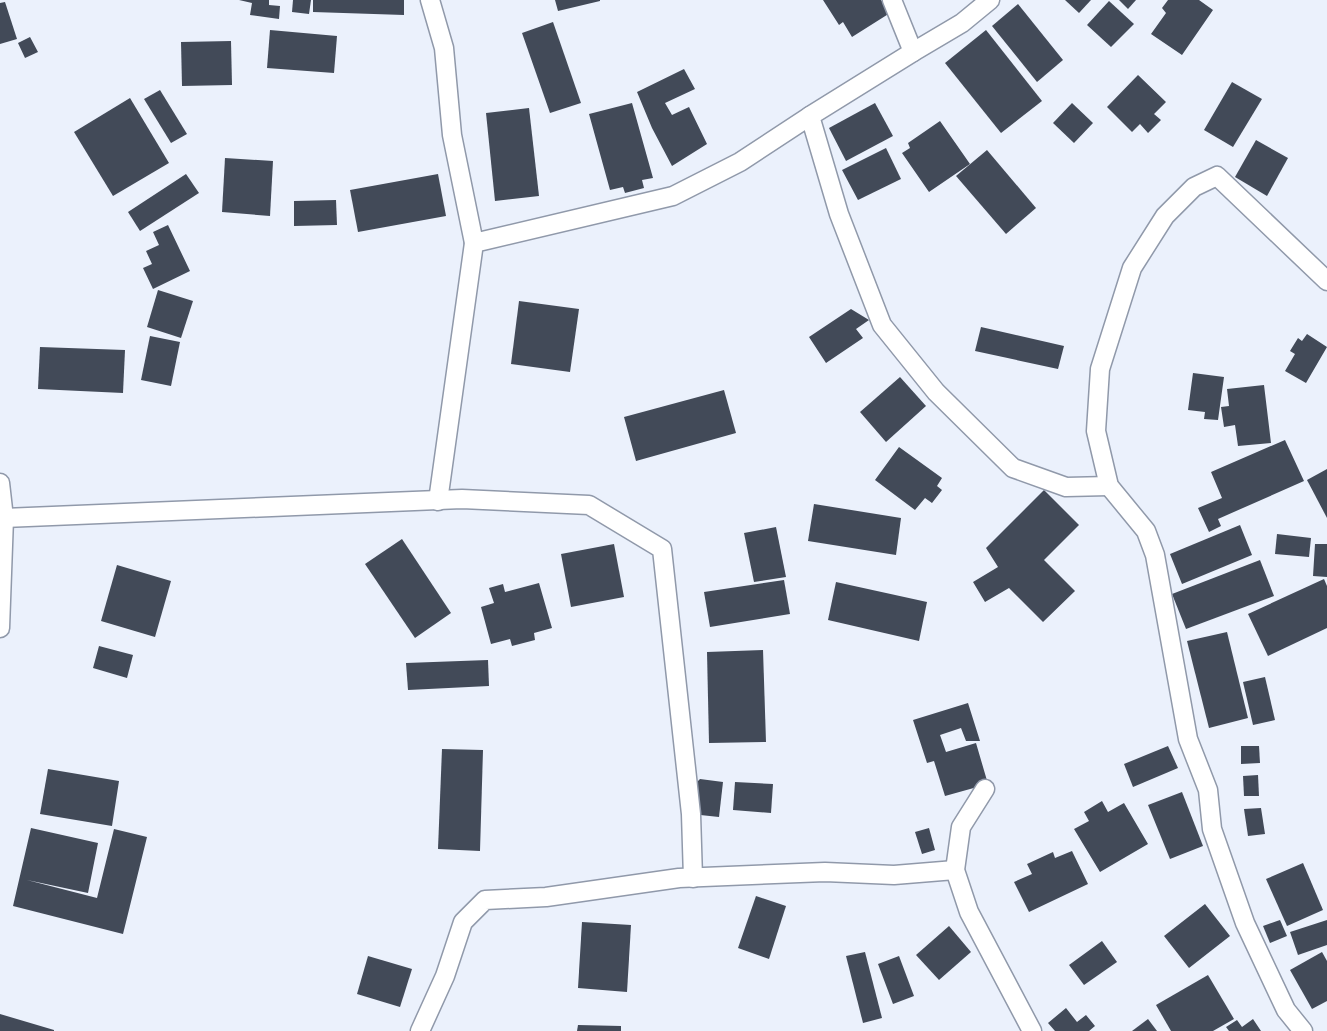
<svg xmlns="http://www.w3.org/2000/svg" width="1327" height="1031" viewBox="0 0 1327 1031" font-family="'Archivo Narrow',sans-serif">
<style>
.building{fill:#424a58}
.lines{fill:none;stroke-linecap:round;stroke-linejoin:round}
.street-casing{stroke:#9099aa;stroke-width:21}
.street{stroke:#fff;stroke-width:18}
</style>
<rect width="100%" height="100%" fill="#ebf1fc"/>
<!-- building -->
<g class="building">
<path d="M239,0h30v5l11,1 -1,13 -29,-4 2,-12z"/>
<path d="M293,0h18l-2,14 -17,-2z"/>
<path d="M313,0h91v15l-91,-3z"/>
<path d="M555,0h45v1l-42,10z"/>
<path d="M823,0h58l9,13 -38,24 -9,-15 -4,3z"/>
<path d="M1065,0h26l-12,13z"/>
<path d="M1119,0h17l-8,9z"/>
<path d="M1168,0h31l14,10 -31,45 -31,-21 15,-21 -4,-5z"/>
<path d="M1109,1l25,23 -23,23 -24,-22z"/>
<path d="M5,2l12,37 -17,5v-41z"/>
<path d="M1018,4l45,56 -26,22 -45,-56z"/>
<path d="M553,22l28,81 -31,10 -28,-80z"/>
<path d="M270,30l67,6 -3,37 -67,-5z"/>
<path d="M986,30l56,71 -41,32 -56,-70z"/>
<path d="M30,37l8,15 -13,6 -7,-15z"/>
<path d="M231,41l1,44 -50,1 -1,-44z"/>
<path d="M684,69l11,20 -30,14 7,12 17,-8 18,37 -35,22 -20,-38 -15,-36z"/>
<path d="M1138,75l28,27 -12,12 7,6 -13,13 -8,-9 -8,8 -25,-25z"/>
<path d="M1232,82l30,17 -29,48 -29,-17z"/>
<path d="M160,90l27,44 -16,9 -27,-44z"/>
<path d="M130,98l39,65 -56,33 -39,-64z"/>
<path d="M632,103l21,75 -11,2 2,8 -19,5 -2,-6 -13,3 -21,-76z"/>
<path d="M875,103l18,33 -47,25 -17,-33z"/>
<path d="M1072,103l21,20 -19,20 -21,-20z"/>
<path d="M529,108l10,88 -44,5 -9,-88z"/>
<path d="M940,121l30,43 -41,28 -27,-39 8,-5 -2,-5z"/>
<path d="M1256,140l32,18 -21,38 -32,-19z"/>
<path d="M886,148l15,31 -43,21 -16,-30z"/>
<path d="M987,150l49,58 -30,26 -50,-58z"/>
<path d="M225,158l48,3 -3,55 -48,-4z"/>
<path d="M186,174l13,19 -59,38 -12,-19z"/>
<path d="M438,174l8,42 -88,16 -8,-42z"/>
<path d="M336,200l1,25 -43,1v-25z"/>
<path d="M168,225l22,46 -37,18 -10,-21 9,-4 -6,-13 13,-6 -6,-13z"/>
<path d="M158,290l35,11 -12,37 -34,-11z"/>
<path d="M519,301l60,8 -9,63 -59,-8z"/>
<path d="M851,309l18,11 -13,9 7,9 -37,25 -17,-26z"/>
<path d="M981,327l83,19 -6,23 -83,-18z"/>
<path d="M1307,334l20,13 -21,36 -21,-12 10,-17 -5,-3 8,-13 4,3z"/>
<path d="M150,336l30,6 -9,44 -30,-6z"/>
<path d="M40,347l85,3 -2,43 -85,-4z"/>
<path d="M1193,373l31,4 -6,43 -14,-1 1,-7 -17,-2z"/>
<path d="M900,377l26,29 -40,36 -26,-30z"/>
<path d="M1264,385l7,58 -33,3 -3,-21 -11,2 -3,-20 8,-1 -2,-17z"/>
<path d="M724,390l12,43 -100,28 -12,-44z"/>
<path d="M1285,440l19,41 -86,38 3,7 -12,6 -11,-24 24,-10 -11,-26z"/>
<path d="M899,447l43,31 -5,8 5,4 -10,13 -7,-5 -10,12 -40,-30z"/>
<path d="M1327,469v49l-20,-38z"/>
<path d="M1044,490l35,35 -35,35 31,31 -32,31 -34,-34 -24,14 -12,-20 25,-15 -12,-19z"/>
<path d="M814,504l87,14 -5,37 -88,-14z"/>
<path d="M1240,525l12,30 -70,29 -12,-30z"/>
<path d="M776,527l10,50 -32,5 -10,-49z"/>
<path d="M1277,534l34,4 -2,19 -34,-3z"/>
<path d="M402,539l49,74 -36,25 -50,-74z"/>
<path d="M614,544l10,53 -53,10 -10,-53z"/>
<path d="M1315,544h12v33l-14,-1z"/>
<path d="M1260,560l14,36 -88,33 -14,-35z"/>
<path d="M117,565l54,16 -16,56 -54,-16z"/>
<path d="M1324,579l3,7v42l-59,28 -20,-42z"/>
<path d="M784,580l6,34 -80,13 -6,-35z"/>
<path d="M836,582l91,20 -8,39 -91,-21z"/>
<path d="M539,583l13,45 -18,5 1,7 -23,6 -2,-7 -19,5 -10,-37 13,-4 -5,-15 14,-4 2,8z"/>
<path d="M1227,632l21,86 -39,10 -22,-87z"/>
<path d="M99,646l34,9 -6,23 -34,-10z"/>
<path d="M763,650l3,92 -57,1 -2,-91z"/>
<path d="M488,660l1,26 -81,4 -2,-27z"/>
<path d="M1265,677l10,43 -22,5 -10,-43z"/>
<path d="M968,703l12,38h-14l-5,-13 -21,7 6,17 30,-9 12,41 -43,12 -11,-35 -7,2 -14,-43z"/>
<path d="M1168,746l10,22 -45,19 -9,-23z"/>
<path d="M1241,746h18l1,17 -19,1z"/>
<path d="M442,749l41,1 -3,101 -42,-2z"/>
<path d="M48,769l71,12 -7,45 -72,-12z"/>
<path d="M1258,775l1,21h-15l-1,-20z"/>
<path d="M700,779l23,3 -4,35 -28,-3 3,-29z"/>
<path d="M735,782l38,2 -2,29 -38,-3z"/>
<path d="M1182,792l21,54 -33,13 -22,-54z"/>
<path d="M1102,801l6,11 16,-9 24,41 -48,28 -26,-43 15,-8 -5,-9z"/>
<path d="M1261,808l4,26 -17,2 -4,-27z"/>
<path d="M31,828l67,15 -10,50 -61,-13 70,18 17,-69 33,8 -24,97 -110,-28z"/>
<path d="M929,828l6,22 -13,4 -7,-22z"/>
<path d="M1072,851l16,33 -59,28 -15,-30 18,-8 -5,-10 26,-12 2,6z"/>
<path d="M1303,863l20,47 -36,16 -21,-47z"/>
<path d="M756,896l30,10 -17,53 -31,-11z"/>
<path d="M1205,904l25,32 -41,32 -25,-32z"/>
<path d="M1280,920l7,16 -17,7 -7,-17z"/>
<path d="M1327,920v25l-29,10 -8,-23z"/>
<path d="M582,922l49,3 -4,67 -49,-4z"/>
<path d="M949,926l22,26 -32,28 -23,-25z"/>
<path d="M1102,941l15,21 -33,23 -15,-20z"/>
<path d="M865,952l17,66 -19,5 -17,-67z"/>
<path d="M1322,952l5,9v40l-15,8 -22,-39z"/>
<path d="M368,956l44,13 -12,38 -43,-13z"/>
<path d="M899,956l15,40 -21,8 -15,-40z"/>
<path d="M1208,975l26,44 -21,12h-42l-15,-26z"/>
<path d="M1066,1008l11,14 9,-7 9,11 -6,5h-34l-7,-8z"/>
<path d="M0,1014l54,16v1h-54z"/>
<path d="M1148,1019l9,12h-25z"/>
<path d="M1253,1019l8,12h-32l-3,-4 11,-7 5,7z"/>
<path d="M578,1025l43,1v5h-44z"/>
</g>
<g class="lines">
<defs>
<g id="street">
<path d="M430,0l14,48 8,87 22,108"/>
<path d="M892,0l21,52 -103,64 29,98 43,111 54,67 77,76 53,19 43,-1"/>
<path d="M913,52l49,-29 28,-23"/>
<path d="M0,483l4,35 -4,110"/>
<path d="M438,501l36,-258 199,-47 67,-34 70,-46"/>
<path d="M4,518l458,-19 127,6 73,44 29,265 2,64"/>
<path d="M985,789l-24,38 -6,43 14,42 63,119"/>
<path d="M420,1031l25,-55 18,-54 22,-22 61,-3 133,-19 146,-6 69,3 61,-5"/>
<path d="M1303,1031l-17,-21 -41,-87 -33,-94 -4,-39 -20,-51 -33,-184 -9,-24 -37,-45 -13,-55 4,-62 32,-101 33,-52 29,-29 23,-11 110,105"/>
</g>
</defs>
<!-- street casing -->
<use href="#street" class="street-casing"/>
<!-- street -->
<use href="#street" class="street"/>
</g>
</svg>
